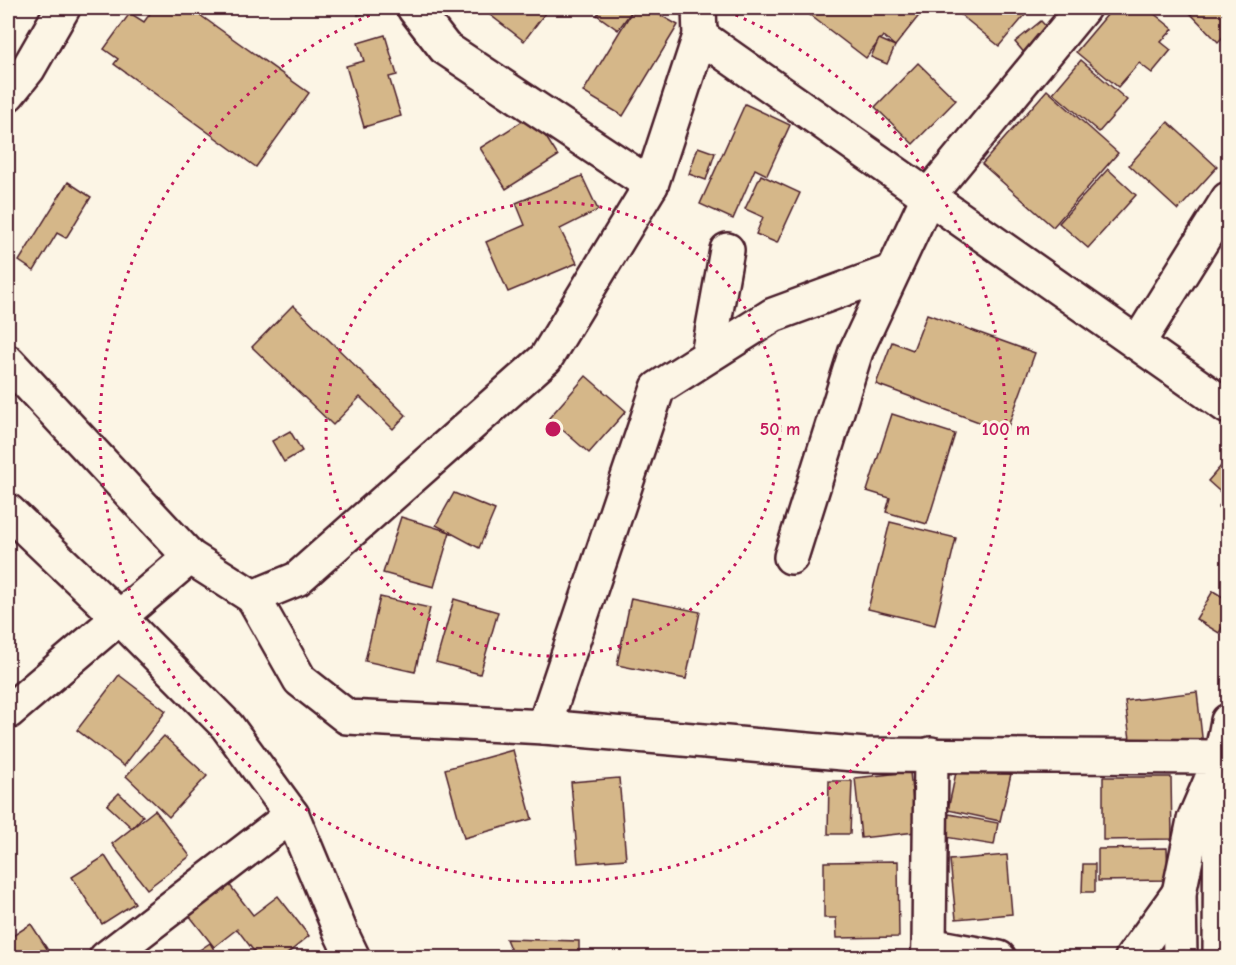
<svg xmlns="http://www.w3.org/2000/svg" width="1236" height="965" viewBox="0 0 1236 965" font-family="'Comic Neue',sans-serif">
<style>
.building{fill:#d5b789;stroke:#4a1f2b;stroke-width:1.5}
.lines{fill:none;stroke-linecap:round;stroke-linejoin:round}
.minor-casing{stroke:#4a1f2b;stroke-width:38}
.major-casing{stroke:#4a1f2b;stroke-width:38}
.minor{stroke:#fcf5e5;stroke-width:33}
.major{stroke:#fcf5e5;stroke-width:33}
.ring{fill:none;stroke:#c2185b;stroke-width:3;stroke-dasharray:3 6}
.centre{fill:#c2185b;stroke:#fcf5e5;stroke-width:3}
.ring-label{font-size:18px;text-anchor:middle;font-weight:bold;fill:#c2185b;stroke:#fcf5e5;stroke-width:6;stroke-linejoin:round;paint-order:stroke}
</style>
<rect width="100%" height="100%" fill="#fcf5e5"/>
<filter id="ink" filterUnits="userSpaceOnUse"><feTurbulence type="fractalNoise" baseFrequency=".0167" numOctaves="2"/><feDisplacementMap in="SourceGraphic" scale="12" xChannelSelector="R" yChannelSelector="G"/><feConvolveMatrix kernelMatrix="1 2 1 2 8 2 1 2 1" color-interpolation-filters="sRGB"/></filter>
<g filter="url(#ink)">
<!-- building -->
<g class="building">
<path d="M154,8h36l119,85 -53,74 -142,-103 4,-5 -14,-10 26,-36 14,9z"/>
<path d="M356,8h21v2l-19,5z"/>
<path d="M487,8h62l-25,33 -39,-30z"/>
<path d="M602,8h32l-16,22 -21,-15z"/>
<path d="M634,8h14l30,17 -55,91 -40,-24z"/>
<path d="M803,8h122l-30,38 -12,-10 -17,22 -64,-49z"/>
<path d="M967,8h64l-32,38 -38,-31z"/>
<path d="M1113,8h34l26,21 -12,13 10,8 -19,23 -13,-10 -21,24 -42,-35z"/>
<path d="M1192,8h36v24l-10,10 -30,-31z"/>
<path d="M1041,21l11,12 -26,22 -11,-13z"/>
<path d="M385,35l12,40 -8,2 12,39 -37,11 -18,-61 18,-5 -6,-18z"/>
<path d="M879,39l16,7 -8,18 -16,-7z"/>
<path d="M1081,60l46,40 -28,32 -46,-39z"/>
<path d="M918,63l38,37 -43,44 -38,-37z"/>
<path d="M1047,90l71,63 -65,74 -71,-63z"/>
<path d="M745,104l45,21 -23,50 -12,-6 -22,50 -33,-15z"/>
<path d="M532,115l26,41 -52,33 -26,-41z"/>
<path d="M1168,122l49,45 -39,43 -49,-45z"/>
<path d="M698,147l17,6 -9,27 -17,-6z"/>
<path d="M1108,169l28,26 -48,53 -29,-25z"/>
<path d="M761,175l39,18 -23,50 -21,-9 7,-17 -18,-8z"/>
<path d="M582,176l16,34 -38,19 17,34 -69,29 -22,-50 39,-17 -9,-22z"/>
<path d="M68,182l23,15 -25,41 -9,-5 -23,38 -15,-10z"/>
<path d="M293,305l113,110 -13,14 -33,-32 -27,28 -81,-78z"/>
<path d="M927,314l108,39 -29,79 -130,-48 16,-42 21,8z"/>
<path d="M586,376l40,35 -37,42 -40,-35z"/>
<path d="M892,414l63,20 -28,90 -41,-12 4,-14 -23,-7z"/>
<path d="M290,431l12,20 -18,11 -12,-21z"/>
<path d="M1228,458v58l-10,-9 9,-9 -19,-17z"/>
<path d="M454,493l41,17 -16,38 -43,-23z"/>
<path d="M401,517l49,15 -16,55 -51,-14z"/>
<path d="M890,522l66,16 -21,87 -67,-16z"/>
<path d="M1213,591l15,9v17l-9,16 -23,-14z"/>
<path d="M380,597l50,11 -15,64 -50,-11z"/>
<path d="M631,598l69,14 -14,67 -69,-14z"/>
<path d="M454,599l44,13 -18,62 -44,-12z"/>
<path d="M119,675l47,36 -42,55 -47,-36z"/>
<path d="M1197,692l6,54 -71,9 -7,-54z"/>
<path d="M164,736l43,40 -38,41 -43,-41z"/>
<path d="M513,750l19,69 -68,19 -19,-69z"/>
<path d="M958,763l53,11 -11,47 -52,-11z"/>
<path d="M910,772l6,60 -55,6 -6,-60z"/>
<path d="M1103,777h68l1,62 -69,1z"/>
<path d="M619,778l7,81 -48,4 -7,-81z"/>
<path d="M829,781h23l-2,53h-22z"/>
<path d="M119,793l24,23 -11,12 -25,-23z"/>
<path d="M155,810l35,46 -43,33 -35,-45z"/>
<path d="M949,814l49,9 -4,22 -49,-8z"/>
<path d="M1167,848l1,32 -70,1v-32z"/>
<path d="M1007,855l5,59 -56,5 -6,-59z"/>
<path d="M105,856l30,47 -33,21 -30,-47z"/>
<path d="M898,861l1,76 -62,1 -1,-20h-12v-56z"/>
<path d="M1083,864h12v28h-13z"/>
<path d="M225,879l28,36 25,-19 31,40 -27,22h-23l-22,-29 -23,18 -29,-37z"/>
<path d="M31,924l22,34h-45v-19z"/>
<path d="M506,939l73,2v17h-65z"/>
<path d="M210,943l9,15h-31z"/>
</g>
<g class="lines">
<defs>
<g id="minor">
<path d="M414,8l31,40 206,137"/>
<path d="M700,36l528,371"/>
<path d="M8,94l20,-25 35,-61"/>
<path d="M1138,343l90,-144"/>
<path d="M708,355l19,-105"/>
<path d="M8,362l182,195 63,40 44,-18 249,-221 105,-173 49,-149 -1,-28"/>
<path d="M8,511l111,106 108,109 65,89 49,118 12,25"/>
<path d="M791,557l65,-206 73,-156 154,-187"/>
<path d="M253,597l47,83 47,37 197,10 114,-339 115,-73 120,-44"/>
<path d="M8,712l182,-155"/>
<path d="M544,727l321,28 356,2 -27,63 -15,73 1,65"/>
<path d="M929,945l2,-191"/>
<path d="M106,958l186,-143"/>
<path d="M928,958l1,-13 70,13"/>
<path d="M1132,958l47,-65"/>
</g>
<path id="major" d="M1220,958l1,-201 7,-36"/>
</defs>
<!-- minor casing -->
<use href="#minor" class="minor-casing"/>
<!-- major casing -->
<use href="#major" class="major-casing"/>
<!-- minor -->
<use href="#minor" class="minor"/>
<!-- major -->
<use href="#major" class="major"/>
</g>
</g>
<!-- distance rings -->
<g class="ring">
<circle cx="553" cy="429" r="227"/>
<path d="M719 8A453 453 0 1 1 387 8"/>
</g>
<circle cx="553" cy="429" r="9" class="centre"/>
<g class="ring-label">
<text x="780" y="435">50 m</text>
<text x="1006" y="435">100 m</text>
</g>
<!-- margin -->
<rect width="1236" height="965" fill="none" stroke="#fcf5e5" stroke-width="30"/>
<rect x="15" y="15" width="1206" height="935" fill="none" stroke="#4a1f2b" stroke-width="2" filter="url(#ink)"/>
</svg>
